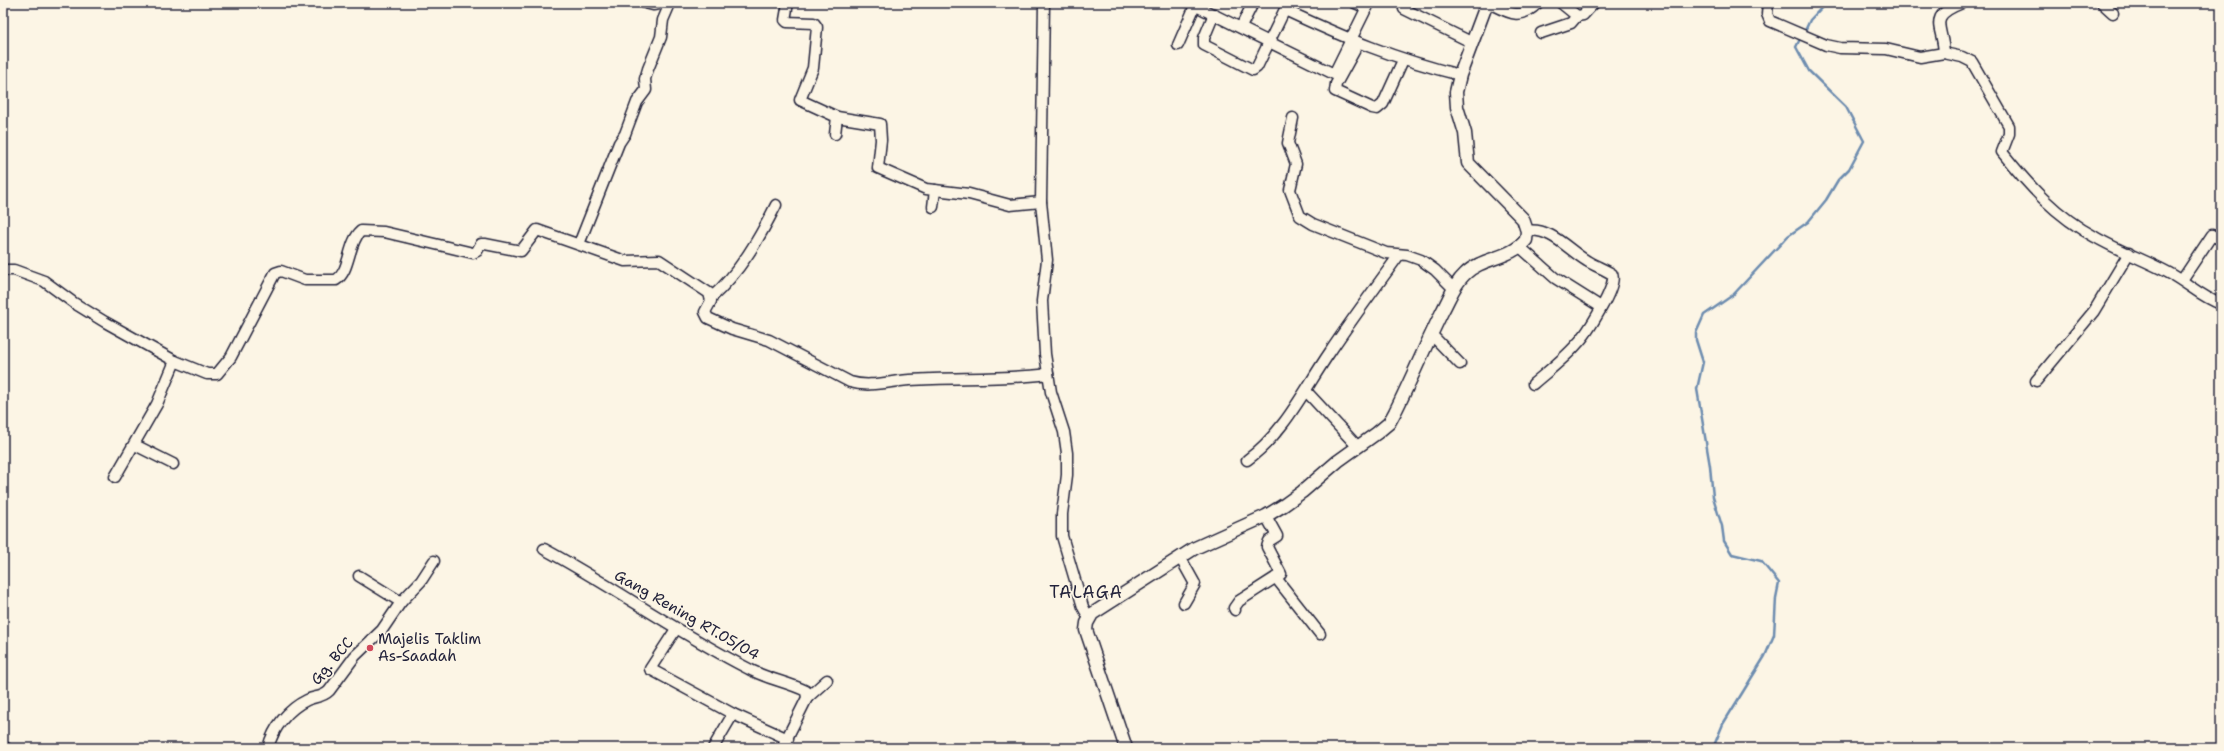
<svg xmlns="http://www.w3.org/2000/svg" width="2224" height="751" viewBox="0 0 2224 751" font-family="'Shantell Sans',sans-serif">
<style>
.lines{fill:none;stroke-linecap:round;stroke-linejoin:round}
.stream{stroke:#6d8caf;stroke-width:2.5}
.minor-casing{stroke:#22223b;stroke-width:13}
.tertiary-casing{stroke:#22223b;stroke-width:15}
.minor{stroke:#fcf5e5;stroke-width:10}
.tertiary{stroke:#fcf5e5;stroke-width:12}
.poi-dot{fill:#d1495b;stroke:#fcf5e5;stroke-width:1.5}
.labels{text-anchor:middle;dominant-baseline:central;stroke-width:3.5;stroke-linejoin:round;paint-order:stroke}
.street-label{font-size:15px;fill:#22223b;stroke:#fcf5e5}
.poi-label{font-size:15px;fill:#22223b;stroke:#fcf5e5;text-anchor:start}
.quarter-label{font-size:17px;letter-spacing:1px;fill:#22223b;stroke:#fcf5e5}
</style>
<rect width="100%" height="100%" fill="#fcf5e5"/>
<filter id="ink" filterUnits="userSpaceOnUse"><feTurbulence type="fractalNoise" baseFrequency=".025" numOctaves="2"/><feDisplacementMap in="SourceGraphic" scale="8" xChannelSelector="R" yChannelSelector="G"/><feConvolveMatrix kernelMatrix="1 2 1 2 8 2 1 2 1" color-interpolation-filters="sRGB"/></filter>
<g filter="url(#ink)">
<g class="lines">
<!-- stream -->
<g class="stream">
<path d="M1804,33l6,-13 16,-17"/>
<path d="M1713,748l10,-24 42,-68 9,-21 2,-37 3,-15 -18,-22 -29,-7 -8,-13 -2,-15 -9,-29 -3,-31 -13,-77 6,-27 -7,-22v-7l8,-18 29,-20 55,-59 20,-14 18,-22 12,-20 11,-11 15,-28 -18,-34 -37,-36 -13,-24 5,-10"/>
</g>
<defs>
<g id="minor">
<path d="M645,3l8,2 13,-2"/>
<path d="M788,3l-3,17 2,2 27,1 3,4 -4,41 -13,32 37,17 -2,17"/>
<path d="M1044,3l-3,199 6,58 -5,41 3,53 6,38 13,40 3,21v22l-5,39v22l21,71 6,11"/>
<path d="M1190,3l144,71 35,-71"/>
<path d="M1355,3l12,5"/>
<path d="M1489,3c20,10 31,18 49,0"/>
<path d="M1561,3l16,13 6,-1 11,-12"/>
<path d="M1768,3l-1,11 3,7 56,24 14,3 46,1 34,8 24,-4 18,4 10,5 37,64v8l-7,18c27,34 54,64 93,85 24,14 50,23 74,36 19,10 32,24 52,31"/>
<path d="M2102,3l11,10"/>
<path d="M1404,9l67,33"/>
<path d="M1285,10c60,28 110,49 175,65"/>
<path d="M1214,14l-10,24v7l49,25 4,-3 31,-64"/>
<path d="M1241,27l12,-24"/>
<path d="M1541,33l30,-10 6,-7"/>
<path d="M1358,44l-22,40 -1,7 37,17 5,1 6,-5 20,-44"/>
<path d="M1178,45l17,-39"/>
<path d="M1944,53c-1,-27 -18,-36 18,-50"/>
<path d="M837,117l43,7 1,16 -3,28 48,21 43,5 41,11 31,-3"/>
<path d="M1293,118l-5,25 8,21 -6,26 10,26 13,8 73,29 21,2 14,5 14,10 19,19"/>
<path d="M933,207l2,-17"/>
<path d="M1527,231c24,-4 41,19 60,30 8,5 17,8 25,13 7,10 -26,61 -35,70 -13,15 -29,27 -44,40"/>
<path d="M579,244l40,-101 6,-9 12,-32 9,-12 -1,-11 3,-10 13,-32 2,-17 6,-14 -1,-3"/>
<path d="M1520,247l35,31 46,29"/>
<path d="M3,270h11l30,11 30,22 31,19 70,39 -18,43 -42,73"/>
<path d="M2182,280l30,-45 9,5"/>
<path d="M711,298c29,-26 48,-59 65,-93"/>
<path d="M1431,334l29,30"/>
<path d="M175,361l32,13h10l14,-17 44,-84 6,-2 24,9h31c14,-8 12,-38 25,-49l23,1 89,21 4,-2 4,-7h4l36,7 16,-21 88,31 34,-1 50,33 2,8 -6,11 3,6 24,11 37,11 81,42c20,6 40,-1 60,-2 46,-3 92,0 138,-6"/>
<path d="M2036,381l58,-70 35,-58"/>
<path d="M1306,391l52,56"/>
<path d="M135,445l38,19"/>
<path d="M1247,460c38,-28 57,-70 83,-108 22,-33 46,-65 69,-97"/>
<path d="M544,549c70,38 134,84 205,120 18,10 39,13 57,22l1,7 -25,50"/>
<path d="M1180,557l15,27 -11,19"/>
<path d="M359,576l42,26"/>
<path d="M1276,578l44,56"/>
<path d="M1235,610l-1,-2 5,-7 42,-27 -14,-27 2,-6 8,-5 -11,-20"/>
<path d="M676,629l-26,40 83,45 55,25"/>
<path d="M807,698l20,-18"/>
<path d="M3,747l3,1"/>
<path d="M268,748c5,-20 20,-39 39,-48 8,-4 15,-2 22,-9l26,-35 27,-26 19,-28 20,-21 13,-20"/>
<path d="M713,748l20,-34"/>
</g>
<path id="tertiary" d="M1126,748l-40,-118 1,-7 5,-9 103,-66 71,-32 18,-11 18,-13 36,-31 39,-28 12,-10 6,-11c17,-34 31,-68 48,-102 7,-13 12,-27 22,-36 17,-17 46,-15 61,-34l1,-9 -4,-12 -55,-56 -3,-30 -8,-26 -1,-15 4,-17 27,-72"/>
</defs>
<!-- minor casing -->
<use href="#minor" class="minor-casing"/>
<!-- tertiary casing -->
<use href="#tertiary" class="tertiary-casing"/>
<!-- minor -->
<use href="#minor" class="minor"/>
<!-- tertiary -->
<use href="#tertiary" class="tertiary"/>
</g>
</g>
<!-- markers -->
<circle class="poi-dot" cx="370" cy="648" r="4"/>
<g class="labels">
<!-- street labels -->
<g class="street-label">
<text transform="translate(687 615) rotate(30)">Gang Rening RT.05/04</text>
<text transform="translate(332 661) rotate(-50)">Gg. BCC</text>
</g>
<!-- poi labels -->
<g class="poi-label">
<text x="378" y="639">Majelis Taklim<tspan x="378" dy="17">As-Saadah</tspan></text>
</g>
<!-- quarter labels -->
<g class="quarter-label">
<text x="1086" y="592">TALAGA</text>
</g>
</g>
<!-- margin -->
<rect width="2224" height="751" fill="none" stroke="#fcf5e5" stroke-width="16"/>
<rect x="8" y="8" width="2208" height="735" fill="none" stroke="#22223b" stroke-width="1.5" filter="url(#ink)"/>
</svg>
